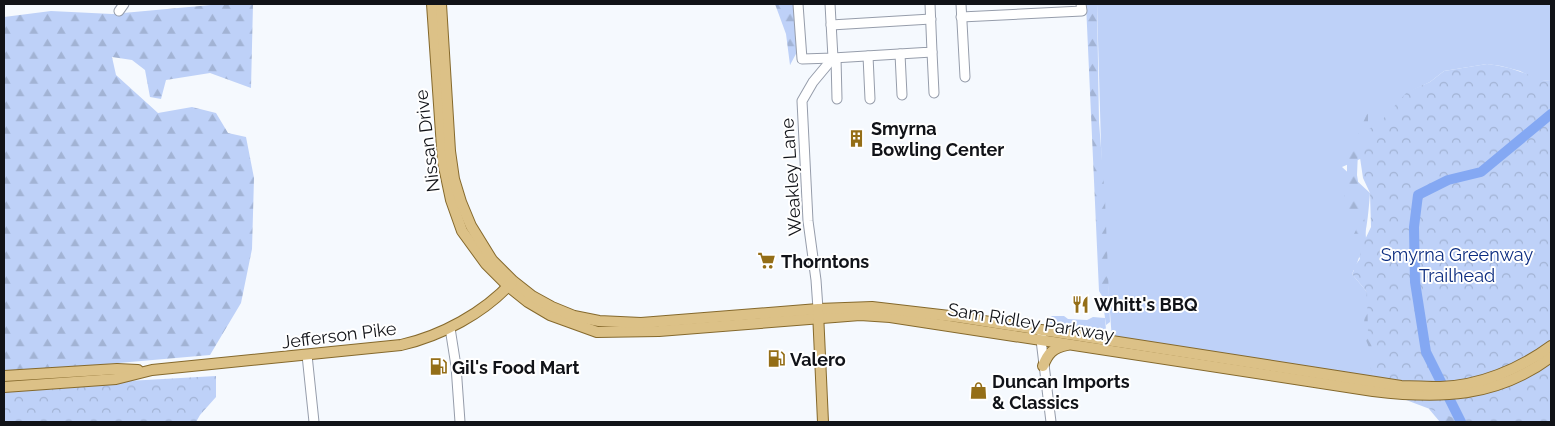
<svg xmlns="http://www.w3.org/2000/svg" width="1555" height="426" viewBox="0 0 1555 426" font-family="Raleway,sans-serif">
<style>
.green{fill:#bed1f8}
.forest{fill:url(#forest-firs)}
.park{fill:url(#park-crowns)}
.lines{fill:none;stroke-linecap:round;stroke-linejoin:round}
.river{stroke:#84a8f3;stroke-width:10}
.minor-casing{stroke:#969dab;stroke-width:11}
.major-casing{stroke:#85692c;stroke-width:12}
.minor{stroke:#fff;stroke-width:9}
.major{stroke:#dcc187;stroke-width:10}
.labels{text-anchor:middle;dominant-baseline:central;stroke-width:4;stroke-linejoin:round;paint-order:stroke}
.poi-label{font-size:18px;font-weight:bold;fill:#111318;stroke:#fff;text-anchor:start}
.street-label{font-size:18px;fill:#111318;stroke:#fff}
.park-label{font-size:18px;fill:#0c2d80;stroke:#fff}
</style>
<defs>
<pattern id="forest-firs" width="22" height="20" patternUnits="userSpaceOnUse" patternTransform="scale(1.25)"><rect width="22" height="20" fill="#bed1f8"/><path d="M5 1l3.5 6h-7zM16 11l3.5 6h-7z" fill="#a2b3d4"/></pattern>
<pattern id="park-crowns" width="20" height="18" patternUnits="userSpaceOnUse" patternTransform="scale(1.25)"><rect width="20" height="18" fill="#bed1f8"/><path d="M2 6a3 3 0 1 1 6 0M12 15a3 3 0 1 1 6 0" fill="none" stroke="#a2b3d4"/></pattern>
</defs>
<rect width="100%" height="100%" fill="#f5f9fe"/>
<!-- green -->
<g class="green">
<path d="M1097,4h454v77l-14,-1 -17,-9 -19,-5 -14,-2 -43,7 -14,11 -23,11 -40,63 -25,11 28,26c-2,27 -5,56 -18,81l15,18 10,72 -5,14 -260,-38 -9,-124z"/>
<path d="M1052,316h12l4,3 19,1 6,-3 12,1 1,12 3,1 -2,7 -58,-11v-9z"/>
</g>
<!-- forest -->
<g class="forest">
<path d="M222,4h31l-2,84 -41,-15 -44,7 -5,19 -11,-2 -5,-27 -13,-10 -20,-3 4,18 42,38 34,-6 24,6 12,20 18,4 8,41 -2,71 -11,54 -31,52 -206,18v-356l47,-6 61,3z"/>
<path d="M775,4h19l3,48 -7,13 -4,-31z"/>
<path d="M1086,4h11l2,118 6,77 5,123 -4,3 -4,-29 -3,-5z"/>
<path d="M1368,111v13l-5,4 -5,24 -1,23 8,49 2,29 20,125 -13,-3 -4,-8 6,-3 -13,-31 4,-41 -14,-24 7,-9 -8,-21 6,-12 -9,-14 -5,-15 3,-20v-17z"/>
<path d="M1447,407l41,15h-48l-11,-13z"/>
</g>
<!-- park -->
<g class="park">
<path d="M1487,64c10,1 20,3 31,7 14,4 16,9 33,10v341h-91l-1,-2 -90,-34 8,-22 -9,-31 -1,-41 -15,-18 8,-15 1,-11 10,-21 -1,-34 -7,-15 -4,-27 -2,-1 12,-21 13,-9 25,-28 23,-10 14,-11z"/>
<path d="M216,376v21l-16,18 -4,7h-192v-34z"/>
</g>
<g class="lines">
<!-- river -->
<path class="river" d="M1461,422l-35,-70 -11,-70 -1,-55 4,-32 30,-15 33,-8 70,-58"/>
<defs>
<g id="minor">
<path d="M798,4l4,55 31,-1 -3,-54"/>
<path d="M961,4l4,73"/>
<path d="M119,11l5,-7"/>
<path d="M961,17l121,-6 -1,-7"/>
<path d="M831,25l100,-6"/>
<path d="M932,52l2,41"/>
<path d="M900,54l2,41"/>
<path d="M868,56l2,43"/>
<path d="M836,58l1,41"/>
<path d="M818,309l-2,-29 -8,-59 -6,-120 11,-19 20,-24 99,-6 -2,-48"/>
<path d="M450,328l6,38 4,56"/>
<path d="M1042,334l-1,6 10,82"/>
<path d="M307,355l7,67"/>
</g>
<g id="major">
<path d="M432,4l11,158 8,38 11,31 24,33 22,22 20,16 22,13 47,17 62,-1 201,-16 30,2 483,74c66,8 123,7 178,-34"/>
<path d="M441,4l9,147 4,28 7,23 10,24 21,34 21,21 19,15 20,11 22,9 25,5 42,2 177,-14 54,-2 86,10 443,69c13,0 26,1 39,1 39,-1 80,-18 111,-41"/>
<path d="M818,312l5,110"/>
<path d="M1043,366c5,-13 10,-18 24,-21"/>
<path d="M4,376l113,-7 21,1"/>
<path d="M4,387l112,-8 36,-9 249,-25c40,-9 83,-32 111,-63"/>
</g>
</defs>
<!-- minor casing -->
<use href="#minor" class="minor-casing"/>
<!-- major casing -->
<use href="#major" class="major-casing"/>
<!-- minor -->
<use href="#minor" class="minor"/>
<!-- major -->
<use href="#major" class="major"/>
</g>
<!-- icons -->
<defs>
<symbol id="building-bare" viewBox="-9 -9 18 18"><path d="M-4-6H4V6H1V3H-1V6H-4ZM-2.5-4.3h1.7v1.8h-1.7ZM.8-4.3h1.7v1.8H.8ZM-2.5-1h1.7V.8h-1.7ZM.8-1h1.7V.8H.8Z" fill="#946e17" stroke="#fff" stroke-width="2.5" paint-order="stroke"/></symbol>
<symbol id="supermarket-bare" viewBox="-9 -9 18 18"><path d="M-6-5.5h2.5l.6 2H6L4.5 2H-2.5L-4.4-4H-6ZM-1.5 3.2a1.3 1.3 0 1 0 .1 0ZM3 3.2a1.3 1.3 0 1 0 .1 0Z" fill="#946e17" stroke="#fff" stroke-width="2.5" paint-order="stroke"/></symbol>
<symbol id="restaurant-bare" viewBox="-9 -9 18 18"><path d="M-5-6h1v4h1v-4h1v4h1v-4h1v5L-1.5 .5V6h-2V.5L-5-1ZM5-6V6H3V1.5H1.5Q1.5-4 5-6Z" fill="#946e17" stroke="#fff" stroke-width="2.5" paint-order="stroke"/></symbol>
<symbol id="fuel-bare" viewBox="-9 -9 18 18"><path d="M-5.5-6h7V0h2V4h1.3V-2.5L3-4.5l.8-.8L6-3V5H2.5V1h-1V6h-7ZM-4.2-4.7v3.2H.2V-4.7Z" fill="#946e17" stroke="#fff" stroke-width="2.5" paint-order="stroke"/></symbol>
<symbol id="shop-bare" viewBox="-9 -9 18 18"><path d="M-5-2.5h2.3a2.7 3.5 0 0 1 5.4 0H5L5.5 6h-11ZM-1.5-2.5h3a1.5 2.3 0 0 0-3 0Z" fill="#946e17" stroke="#fff" stroke-width="2.5" paint-order="stroke"/></symbol>
</defs>
<g fill-rule="evenodd">
<use href="#building-bare" x="844" y="126" width="25" height="25"/>
<use href="#supermarket-bare" x="754" y="248" width="25" height="25"/>
<use href="#restaurant-bare" x="1068" y="292" width="25" height="25"/>
<use href="#fuel-bare" x="764" y="346" width="25" height="25"/>
<use href="#fuel-bare" x="426" y="354" width="25" height="25"/>
<use href="#shop-bare" x="966" y="378" width="25" height="25"/>
</g>
<g class="labels">
<!-- poi labels -->
<g class="poi-label">
<text x="871" y="128">Smyrna<tspan x="871" dy="21">Bowling Center</tspan></text>
<text x="781" y="261">Thorntons</text>
<text x="1094" y="304">Whitt's BBQ</text>
<text x="790" y="359">Valero</text>
<text x="452" y="367">Gil's Food Mart</text>
<text x="992" y="381">Duncan Imports<tspan x="992" dy="21">&amp; Classics</tspan></text>
</g>
<!-- street labels -->
<g class="street-label">
<text transform="translate(427 141) rotate(-97)">Nissan Drive</text>
<text transform="translate(791 177) rotate(-94)">Weakley Lane</text>
<text transform="translate(1031 322) rotate(9)">Sam Ridley Parkway</text>
<text transform="translate(339 335) rotate(-7)">Jefferson Pike</text>
</g>
<!-- park labels -->
<g class="park-label">
<text x="1457" y="254">Smyrna Greenway<tspan x="1457" dy="21">Trailhead</tspan></text>
</g>
</g>
<!-- border -->
<rect width="1555" height="426" fill="none" stroke="#111318" stroke-width="10"/>
</svg>
